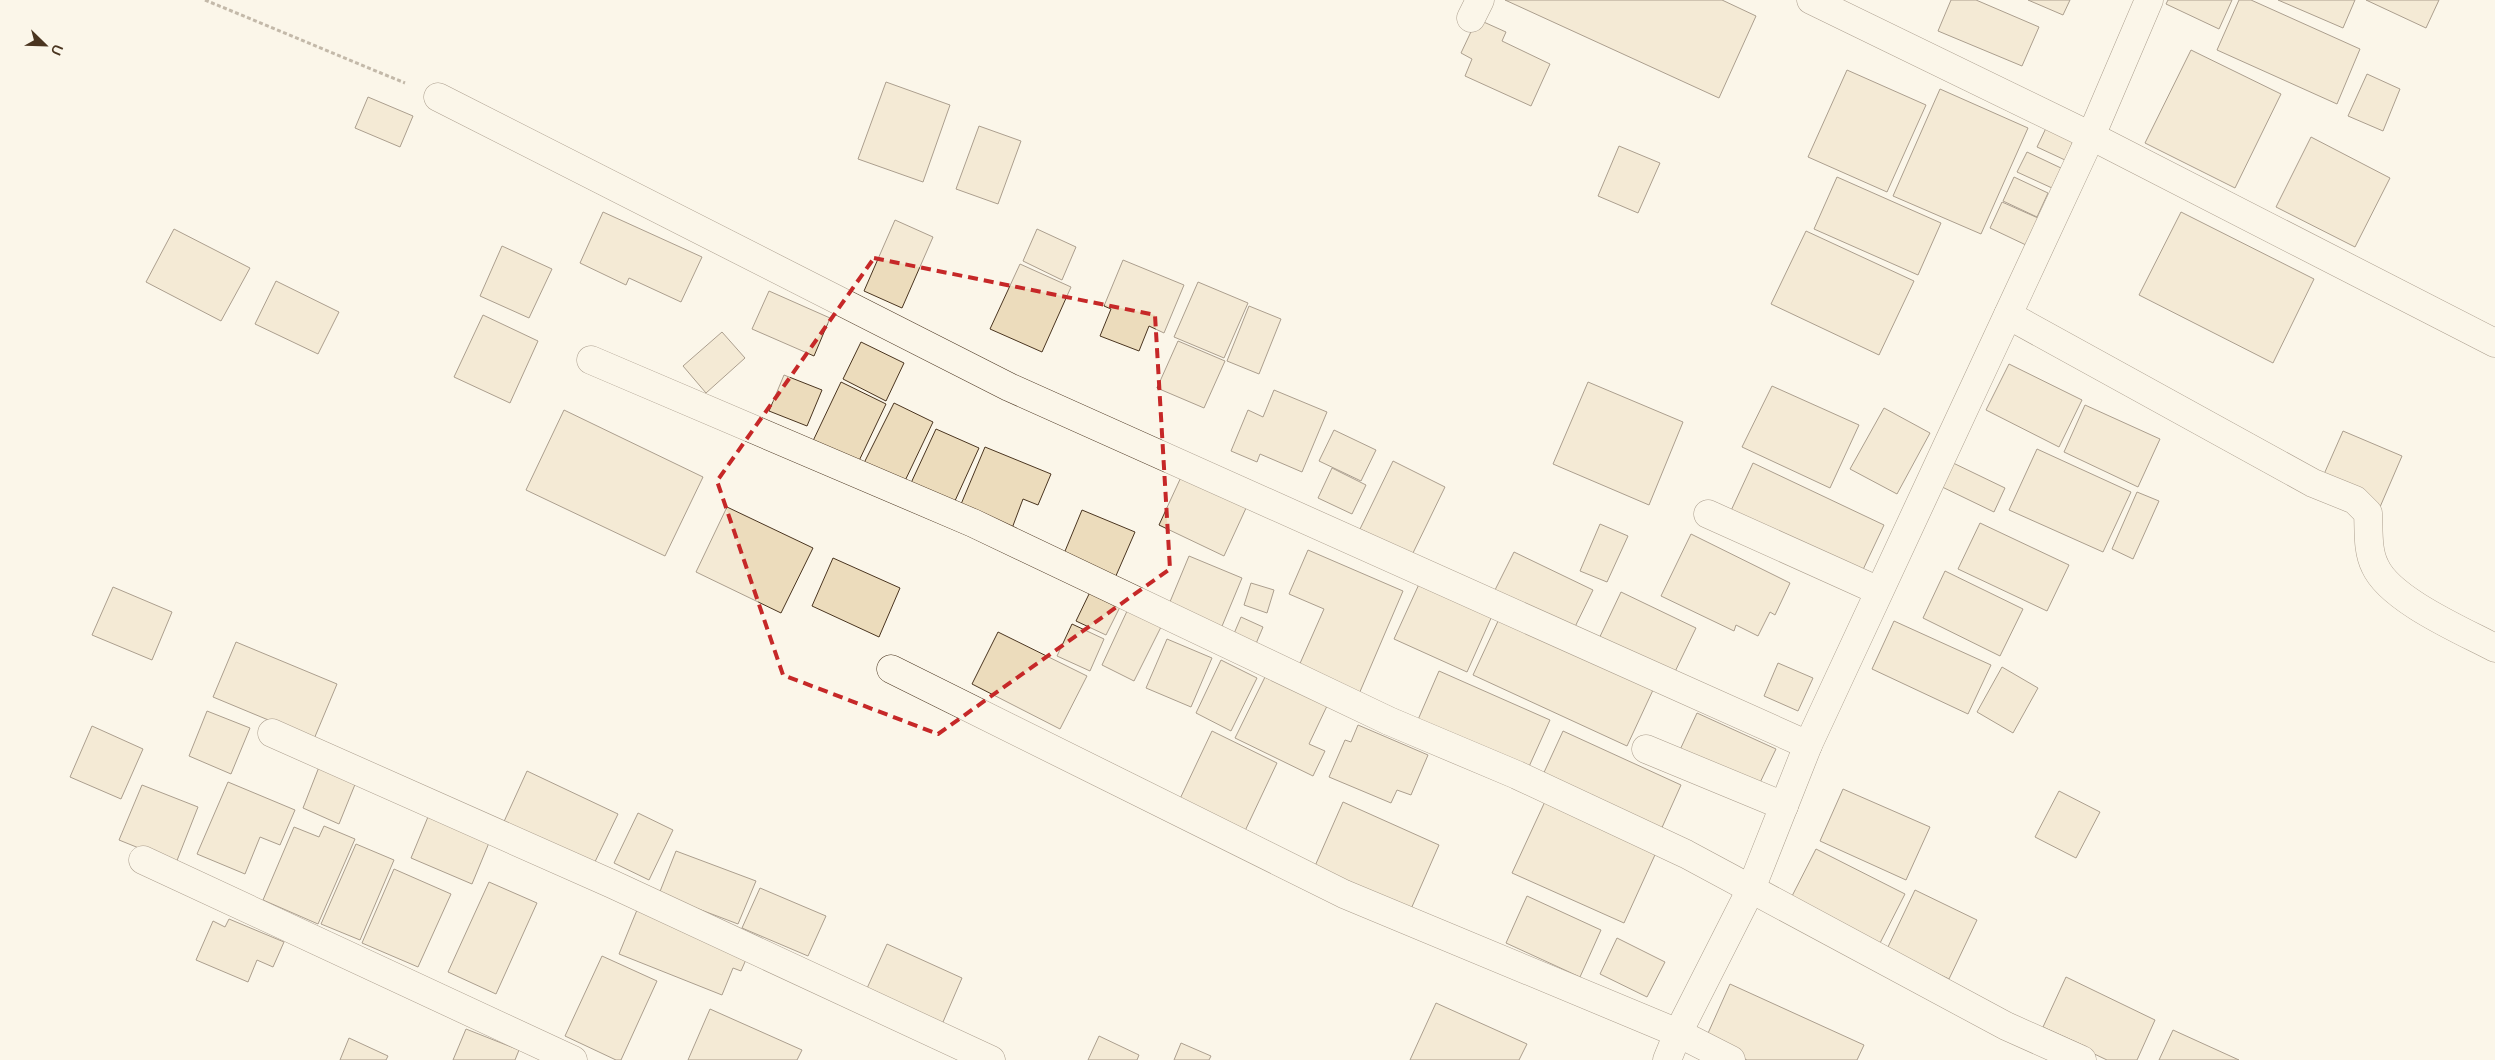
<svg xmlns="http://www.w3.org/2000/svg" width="2495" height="1060" viewBox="0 0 2495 1060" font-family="Mulish,sans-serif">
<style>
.building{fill:#ecdcbc;stroke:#4a3520}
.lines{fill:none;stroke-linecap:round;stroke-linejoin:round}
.minor-casing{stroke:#4a3520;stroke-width:29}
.path{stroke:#7f6f5c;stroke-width:3;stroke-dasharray:4 2.5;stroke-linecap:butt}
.minor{stroke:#fbf6e9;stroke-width:28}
.marked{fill:none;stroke:#c62828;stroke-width:4;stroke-dasharray:10 6;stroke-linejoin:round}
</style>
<rect width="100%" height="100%" fill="#fbf6e9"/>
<!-- building -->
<g class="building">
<path d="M1505,0h217l34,16 -37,82z"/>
<path d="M1951,0h25l63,27 -17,39 -84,-35z"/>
<path d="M2028,0h42l-7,15z"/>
<path d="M2168,0h64l-13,29 -53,-25z"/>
<path d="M2239,0h12l109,49 -23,55 -120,-54z"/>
<path d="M2278,0h77l-12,28z"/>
<path d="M2366,0h73l-13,28z"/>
<path d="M1477,19l29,13 -4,9 48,23 -19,42 -66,-30 7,-17 -11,-6z"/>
<path d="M2191,50l90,44 -46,94 -90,-45z"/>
<path d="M1847,70l79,35 -39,87 -79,-35z"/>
<path d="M2367,74l33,15 -17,42 -35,-15z"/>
<path d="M886,82l64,23 -27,77 -65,-23z"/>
<path d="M1940,89l88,39 -47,106 -88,-38z"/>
<path d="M368,97l45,19 -13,31 -45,-19z"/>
<path d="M979,126l42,15 -23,63 -42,-15z"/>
<path d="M2047,126l27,13 -9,21 -28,-13z"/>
<path d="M2311,137l79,41 -35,69 -79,-40z"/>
<path d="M1619,146l41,17 -22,50 -40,-17z"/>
<path d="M2027,152l34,16 -9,20 -35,-16z"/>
<path d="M1837,177l104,46 -23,52 -104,-46z"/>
<path d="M2014,177l34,16 -11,24 -34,-16z"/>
<path d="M2002,202l36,16 -12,27 -36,-17z"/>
<path d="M603,212l99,45 -21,45 -52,-24 -3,7 -46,-22z"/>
<path d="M2181,212l133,67 -41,84 -134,-68z"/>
<path d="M895,220l38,17 -31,71 -38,-17z"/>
<path d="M174,229l76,39 -29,53 -75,-39z"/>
<path d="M1037,229l39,18 -14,33 -39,-19z"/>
<path d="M1806,231l108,50 -35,74 -108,-51z"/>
<path d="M502,246l50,23 -23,49 -49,-22z"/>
<path d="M1123,260l61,25 -20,48 -15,-7 -10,25 -39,-15 11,-27 -7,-3z"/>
<path d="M1020,264l51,23 -29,65 -52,-23z"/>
<path d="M276,281l63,31 -21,42 -63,-30z"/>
<path d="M1198,282l50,21 -24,55 -50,-21z"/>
<path d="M769,291l61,27 -16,38 -62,-27z"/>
<path d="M1249,306l32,13 -22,55 -32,-13z"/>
<path d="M483,315l55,26 -28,62 -56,-26z"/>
<path d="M722,332l23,26 -39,35 -23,-27z"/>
<path d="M1178,341l47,20 -21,47 -47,-20z"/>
<path d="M861,342l43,21 -18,38 -43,-22z"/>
<path d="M2009,364l73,36 -23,47 -73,-37z"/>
<path d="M784,375l38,15 -15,36 -38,-15z"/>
<path d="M841,382l45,22 -29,61 -45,-22z"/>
<path d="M1588,382l95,40 -34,83 -96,-41z"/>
<path d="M1772,386l87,39 -29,63 -88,-41z"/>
<path d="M1274,390l53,22 -25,60 -42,-18 -3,8 -26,-11 17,-41 15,7z"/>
<path d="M894,403l39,19 -30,63 -40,-20z"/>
<path d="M2085,405l75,34 -22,48 -74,-35z"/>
<path d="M1884,408l46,25 -33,61 -47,-25z"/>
<path d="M564,410l139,67 -38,79 -139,-66z"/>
<path d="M936,429l43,19 -25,55 -43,-20z"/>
<path d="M1334,430l42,20 -15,31 -42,-20z"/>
<path d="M2343,431l59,25 -22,51 -59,-26z"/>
<path d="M985,447l66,27 -13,31 -15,-6 -12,32 -52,-22z"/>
<path d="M2037,449l94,43 -28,60 -94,-42z"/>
<path d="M1393,461l52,26 -33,68 -52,-26z"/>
<path d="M1949,461l56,27 -11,24 -56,-27z"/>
<path d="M1753,463l131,62 -24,51 -131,-61z"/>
<path d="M1332,468l34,17 -14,29 -34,-16z"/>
<path d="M1182,475l65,31 -23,50 -65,-31z"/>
<path d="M2137,492l22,9 -26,58 -21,-10z"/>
<path d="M727,507l86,41 -32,65 -85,-41z"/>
<path d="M1082,510l53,22 -20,46 -52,-22z"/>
<path d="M1980,523l89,42 -22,46 -89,-42z"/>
<path d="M1600,524l28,12 -21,46 -27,-11z"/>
<path d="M1691,534l99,49 -15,32 -5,-3 -12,24 -22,-11 -2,6 -73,-35z"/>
<path d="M1308,550l95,41 -44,103 -61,-26 26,-59 -35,-15z"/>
<path d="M1514,552l79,38 -22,45 -79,-39z"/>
<path d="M1189,556l53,22 -22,53 -53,-22z"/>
<path d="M833,558l67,30 -21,49 -67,-31z"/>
<path d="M1945,571l78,38 -23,47 -77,-38z"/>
<path d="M1420,582l72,34 -25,56 -73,-33z"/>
<path d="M1251,583l23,7 -7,23 -23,-8z"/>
<path d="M113,587l59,25 -20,48 -60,-25z"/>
<path d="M1090,592l30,15 -14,28 -30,-14z"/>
<path d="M1621,592l75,36 -25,52 -75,-35z"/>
<path d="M1128,609l34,16 -28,56 -32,-16z"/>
<path d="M1241,617l22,10 -8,19 -22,-10z"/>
<path d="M1499,619l154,71 -26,56 -154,-71z"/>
<path d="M1894,621l97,44 -23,49 -96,-45z"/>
<path d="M1072,624l32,15 -14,32 -33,-15z"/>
<path d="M998,632l89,44 -27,53 -88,-45z"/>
<path d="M1167,639l45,19 -21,49 -45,-19z"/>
<path d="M236,642l101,42 -23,55 -101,-42z"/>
<path d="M1221,660l36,18 -26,53 -35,-18z"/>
<path d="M1778,663l35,15 -15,33 -34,-15z"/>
<path d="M2002,667l36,21 -25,45 -36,-21z"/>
<path d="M1439,671l111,49 -23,51 -110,-49z"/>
<path d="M1265,677l62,29 -18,38 16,7 -12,25 -78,-38z"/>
<path d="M207,711l43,17 -19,46 -42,-18z"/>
<path d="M1697,713l79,36 -19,40 -78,-37z"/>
<path d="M1358,725l70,30 -17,40 -14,-5 -6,13 -62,-26 16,-37 6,2z"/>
<path d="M92,726l51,23 -22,50 -51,-22z"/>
<path d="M1212,731l65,32 -33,70 -66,-30z"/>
<path d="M1563,731l118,54 -21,47 -119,-53z"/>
<path d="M319,767l37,15 -17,42 -36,-16z"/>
<path d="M527,771l91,43 -26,54 -90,-42z"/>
<path d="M228,782l67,28 -15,35 -20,-8 -15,37 -48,-20z"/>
<path d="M142,785l56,22 -22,56 -57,-23z"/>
<path d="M1843,789l87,38 -24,53 -86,-39z"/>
<path d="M2059,791l41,21 -24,46 -41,-21z"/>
<path d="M1548,795l111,51 -35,77 -112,-50z"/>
<path d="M1343,802l96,43 -28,64 -96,-43z"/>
<path d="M430,812l61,26 -19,46 -61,-26z"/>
<path d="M638,813l35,17 -24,50 -35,-17z"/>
<path d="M324,826l31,13 -37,85 -55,-24 31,-73 25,10z"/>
<path d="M356,844l38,16 -34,80 -39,-16z"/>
<path d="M1816,849l89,45 -27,53 -89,-45z"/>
<path d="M676,851l80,30 -18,43 -79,-30z"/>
<path d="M394,869l57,25 -33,73 -56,-24z"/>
<path d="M489,882l48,21 -41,91 -48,-22z"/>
<path d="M760,888l66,28 -18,40 -66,-28z"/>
<path d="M1915,890l62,30 -28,59 -62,-30z"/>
<path d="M1527,896l74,34 -21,47 -74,-34z"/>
<path d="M637,910l111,45 -7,16 -8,-3 -11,27 -103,-41z"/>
<path d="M229,919l55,23 -11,25 -16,-7 -9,22 -52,-22 17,-39 12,6z"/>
<path d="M1617,938l48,24 -18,35 -47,-23z"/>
<path d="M887,944l75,34 -22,51 -76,-34z"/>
<path d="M602,956l55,25 -36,79h-5l-51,-24z"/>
<path d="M2066,977l89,43 -18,40h-30l-21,-10 1,-3 -44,-20z"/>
<path d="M1730,984l134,61 -7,15h-110l-42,-20z"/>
<path d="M1436,1003l91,41 -8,16h-109z"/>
<path d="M710,1009l92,41 -5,10h-109z"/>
<path d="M466,1029l53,21 -4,10h-62z"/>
<path d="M2173,1030l66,30h-80z"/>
<path d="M1099,1036l40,19 -2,5h-49z"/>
<path d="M349,1038l39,18 -2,4h-46z"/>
<path d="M1181,1043l30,13 -2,4h-35z"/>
</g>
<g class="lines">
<defs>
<g id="minor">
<path d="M1811,0l280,136 404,207"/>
<path d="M1471,18l9,-18"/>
<path d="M438,97l571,290 799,358"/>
<path d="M2008,315l305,168 42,17 13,13c1,17 -1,37 7,53 15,34 88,65 120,82"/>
<path d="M591,360l382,163 416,198 128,54 169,79 320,172 76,34"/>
<path d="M1708,514l171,77"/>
<path d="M891,669l453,225 334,139 53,27"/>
<path d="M272,733l340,151 379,176"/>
<path d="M1646,749l138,57"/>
<path d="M143,860l430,200"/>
<path d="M1667,1060l11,-27 73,-144 57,-144 283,-609 58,-136"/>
</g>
</defs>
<!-- minor casing -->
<use href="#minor" class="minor-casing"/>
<!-- path -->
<path class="path" d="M205,0l200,83"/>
<!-- minor -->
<use href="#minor" class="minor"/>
</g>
<!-- marked area -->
<path d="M0 0H2495V1060H0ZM874,258l281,57 15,254 -232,165 -155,-59 -66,-194z" fill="#fbf6e9" fill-opacity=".55" fill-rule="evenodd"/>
<path class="marked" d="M874,258l281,57 15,254 -232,165 -155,-59 -66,-194z"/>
<!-- north arrow -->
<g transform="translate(45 45) rotate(113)" stroke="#fbf6e9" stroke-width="4" paint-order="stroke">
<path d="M0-4L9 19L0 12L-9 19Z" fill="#4a3520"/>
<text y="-8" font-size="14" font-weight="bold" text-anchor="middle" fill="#4a3520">U</text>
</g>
</svg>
